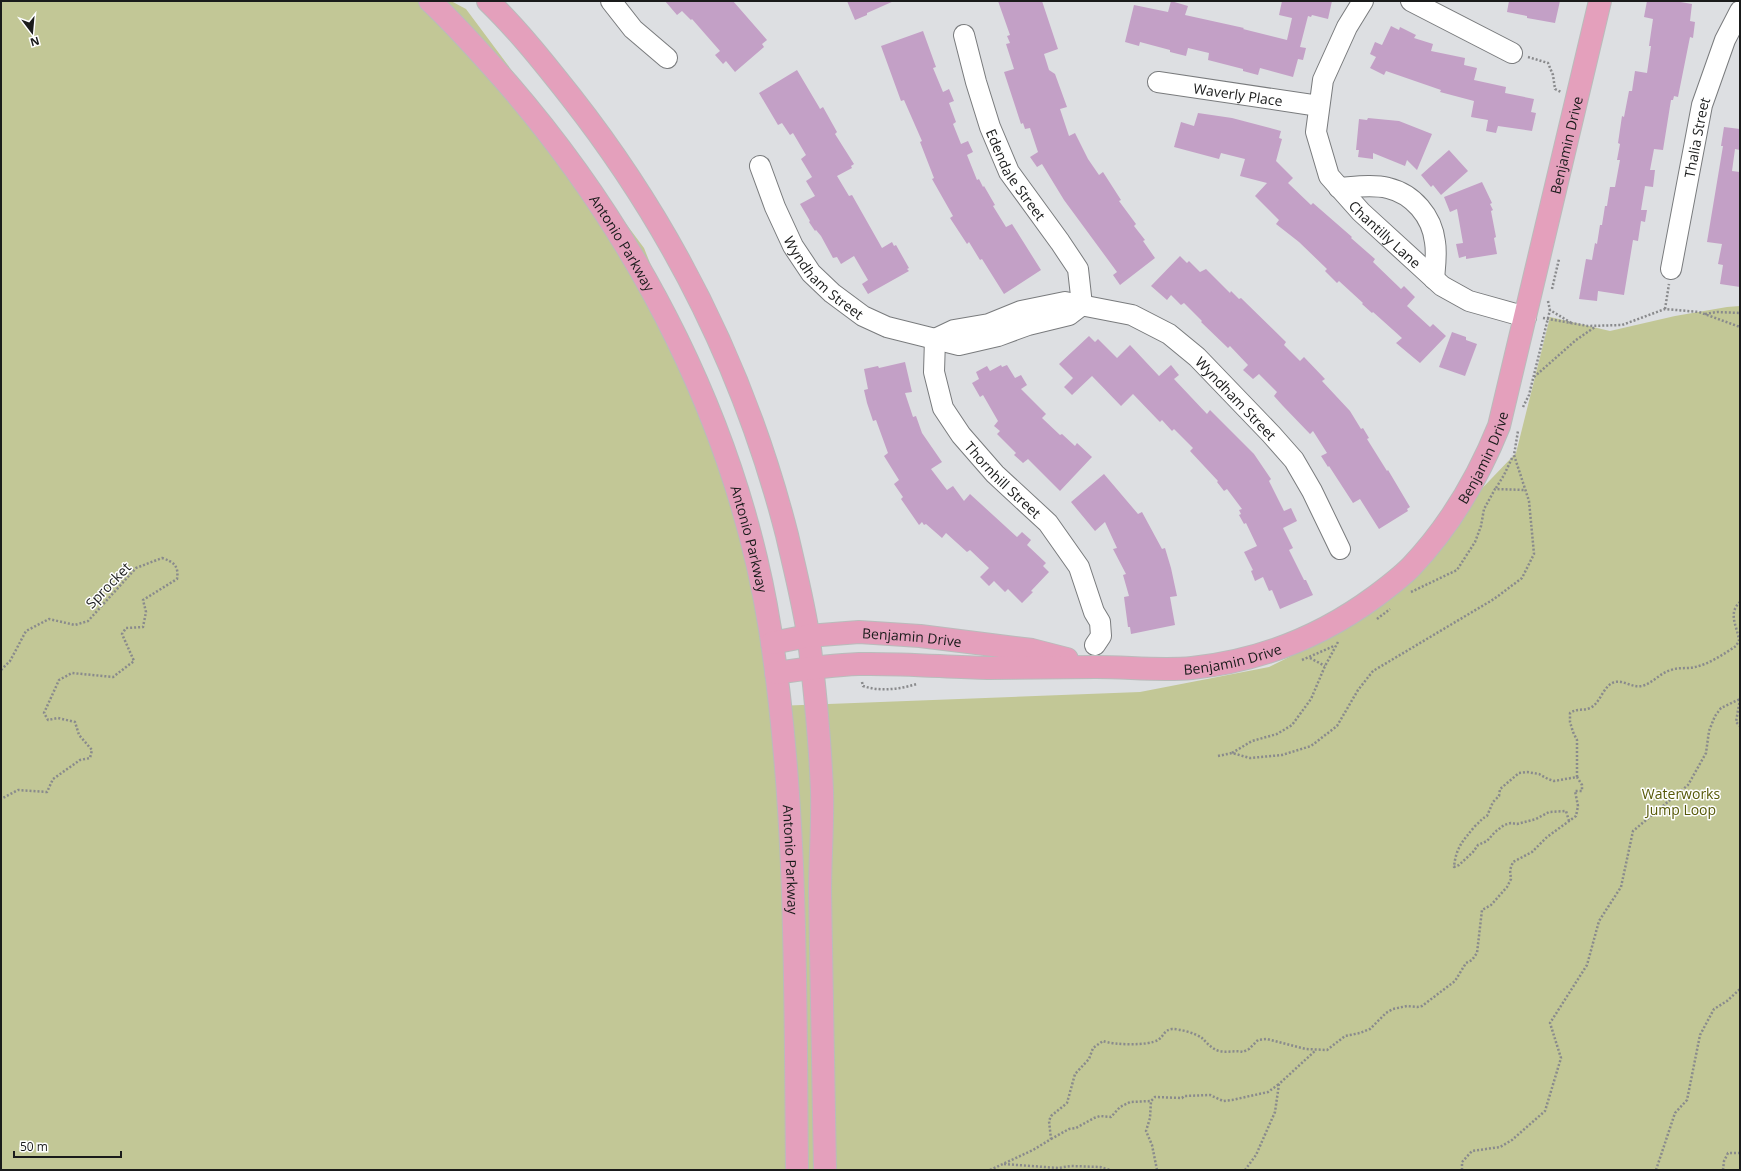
<svg xmlns="http://www.w3.org/2000/svg" width="1741" height="1171" viewBox="0 0 1741 1171" font-family="'Open Sans',sans-serif">
<style>
.green{fill:#c2c796}
.building{fill:#c3a0c6}
.lines{fill:none;stroke-linecap:round;stroke-linejoin:round}
.minor-casing{stroke:#797b7d;stroke-width:22}
.major-casing{stroke:#babbbb;stroke-width:24}
.path{stroke:#898a8c;stroke-width:2.5;stroke-dasharray:2 2;stroke-linecap:butt}
.minor{stroke:#fff;stroke-width:20}
.major{stroke:#e4a0bc;stroke-width:22}
.labels{text-anchor:middle;dominant-baseline:central;stroke-width:3;stroke-linejoin:round;paint-order:stroke}
.street-label{font-size:14px;fill:#1a1b1b;stroke:#fff}
.park-label{font-size:14px;fill:#565807;stroke:#fff}
</style>
<rect width="100%" height="100%" fill="#dddfe2"/>
<!-- green -->
<path class="green" d="M1,1h450l15,8 178,239 112,281 20,177 364,-14 129,-25 79,-39 168,-175 34,-136 60,14 65,-15 52,-9 13,-1v864h-1739z"/>
<!-- building -->
<g class="building">
<path d="M665,1h68l34,39 -5,4 2,3 -29,25 -9,-11 -3,3 -8,-9 5,-4 -28,-32 -1,1 -9,-9 -5,4z"/>
<path d="M847,1h47l-27,12v2l-12,5z"/>
<path d="M998,1h44l16,48 -14,5 5,16 6,4 12,33 -7,2 9,27 6,-3 13,26 11,16 4,-3 18,28 -2,1 17,23 -2,2 11,14 -2,1 12,17 -35,27 -7,-10 4,-3 -53,-72 -22,-36 -5,3 -7,-10 8,-5 -8,-24 -5,1 -2,-6 -2,1 -17,-52 10,-3 -8,-25 4,-1 -3,-7 3,-1z"/>
<path d="M1171,1l17,5 -3,9 59,13 -1,1 44,11 5,-22 -13,-3 3,-14h50l-4,18 -16,-4 -1,2 -3,-1 -8,31 6,1 -3,12 -5,-1 -5,18 -33,-9 -2,7 -15,-4v-2l-35,-9 1,-7 -21,-5 -2,8 -16,-4v-2l-30,-8 -1,4 -14,-4 9,-37 34,7z"/>
<path d="M1509,1h51l-5,22 -28,-5v-2l-20,-4z"/>
<path d="M1647,1h28l17,3 -2,17 5,1 -2,16 -3,-1 -12,60 -4,-1 -1,4h-2l-8,50 -9,-1 -4,21h5l-2,17 -8,-1 -4,24h6l-2,12 -4,-1 -3,20 -5,-1 -9,55 -26,-4 -1,10 -18,-2 7,-40 6,1 3,-17 2,1 3,-19h2l3,-19h2l3,-19h5l5,-27h-3l3,-16 -2,-1 4,-27 2,1 5,-26h3l3,-20 12,2 4,-27h-2l4,-27 -9,-2z"/>
<path d="M1391,26l8,4 1,-3 16,8 -2,3 19,6 -2,7 34,7 -1,7 13,3 -3,12 32,7 -1,6 29,6 -3,13 5,1 -4,18 -34,-5 -2,7 -10,-2 2,-11 -17,-3 3,-16 -34,-9 1,-2 -55,-19 -2,4 -14,-7 6,-11 -6,-3 5,-12 7,3z"/>
<path d="M923,31l13,36 -3,1 10,24 6,-3 5,12 -5,2 7,19 -3,2 8,20 7,-3 5,11 -6,3 10,25 2,-1 4,8 1,-1 11,19 -2,1 13,21 6,-3 29,46 -37,24 -22,-35 -2,1 -11,-18 -2,2 -17,-26 3,-2 -21,-37 2,-1 -14,-36 2,-1 -18,-41 -3,1 -20,-55z"/>
<path d="M797,70l22,37 1,2 3,-2 14,25 -2,2 19,30 -3,2 1,2 -15,8 12,20 3,-1 30,53 10,-6 2,4 2,-1 13,23 -2,1 2,2 -41,23 -6,-10 6,-4 -14,-24 -13,8 -4,-7 -4,1 -12,-22 -5,-6 -1,1 -6,-9 1,-1 -10,-17 15,-8 -9,-15 6,-4 -11,-18 5,-4 -13,-22 -3,2 -8,-12 -4,2 -19,-32z"/>
<path d="M1198,113l34,5 49,13 -2,7 3,1 -6,22 17,17 -5,5 23,22 2,-2 39,34 -1,1 24,21 -2,3 28,27 3,-3 11,11 -8,9 23,21 3,-3 13,12 -26,27 -24,-20 6,-5 -29,-26 -1,1 -10,-9 1,-1 -24,-22 -2,2 -12,-12 2,-2 -28,-27 -23,-18 3,-4 -24,-24 12,-13 -27,-7 5,-17 -24,-6 -2,6 -45,-12 7,-25 13,4z"/>
<path d="M1368,118l31,3 33,13 -15,36 -10,-10 -2,6 -32,-13v6l-15,-2 1,-7h-3l3,-31 8,1z"/>
<path d="M1724,127l16,2v21l-5,-1 -3,22 8,1v115l-20,-3 3,-19 -5,-1 4,-20 -15,-2 16,-96h-2z"/>
<path d="M1449,150l19,21 -27,24 -8,-10 -2,2 -10,-12z"/>
<path d="M1482,182l10,21 -2,1 3,6 -2,1 5,26 -2,1 3,16 -31,5v-3l-7,2 -3,-14 7,-1 -6,-34 -7,3 -6,-15z"/>
<path d="M1180,256l7,7 2,-2 11,11 6,-3 24,24 1,-2 8,8 2,-1 45,44 -2,3 16,16 4,-4 21,22 -3,2 28,30 11,18 2,-1 6,10 -2,1 20,32 1,-1 22,37 -3,2 1,2 -29,18 -19,-30 -7,4 -24,-37 -1,1 -7,-11 6,-3 -14,-22 -3,3 -27,-28 -9,-10 3,-4 -18,-18 -6,5 -10,-9 5,-5 -18,-19 -2,2 -27,-26 1,-1 -18,-18 -3,2 -10,-10 -4,5 -16,-14z"/>
<path d="M1452,332l14,5v3l11,4 -12,32 -26,-9z"/>
<path d="M1089,336l6,6 3,-3 19,19 13,-13 29,31 12,-11 8,10 -5,4 33,35 3,-4 44,44 17,25 -2,2 15,30 7,-3 6,13 -14,7 10,20 -4,2 15,30h2l7,15 -33,14 -8,-19 -3,1 -6,-14 -8,4 -4,-10 2,-1 -9,-18 13,-6 -11,-23 -2,1 -5,-9 2,-1 -2,-4 3,-1 -15,-20 -3,2 -7,-9 1,-1 -28,-30 3,-3 -19,-19 -2,2 -10,-11 -2,2 -3,-3 -24,-25 -12,12 -29,-30 -20,19 -8,-8 9,-9 -14,-14z"/>
<path d="M905,362l7,30 -7,1 8,24 3,-1 6,17 20,29 -11,7 16,21 6,-4 11,15 6,-7 47,43 5,-5 9,8 -4,5 19,18 -3,3 6,6 -18,19 2,1 -11,11 -14,-14 -3,3 -11,-11 -5,5 -9,-9 9,-9 -19,-18 -3,2 -21,-19 -4,5 -16,-14 -2,1 -2,-3 -3,3 -18,-26 2,-2 -9,-13 5,-4 -15,-24 4,-3 -12,-33 -3,1 -6,-18 -3,-13 4,-1 -4,-20 14,-3 1,2z"/>
<path d="M1001,365l1,2 5,-2 8,13 6,-3 6,10 -6,4 25,25 -4,4 18,17 2,-1 13,12 2,-3 15,14 -32,34 -32,-32 -5,4 -9,-8 2,-2 -19,-19 3,-3 -6,-5 4,-5 -15,-26 -3,2 -8,-14 7,-4 -3,-7 11,-6 3,5z"/>
<path d="M1104,474l34,40 4,-2 20,37 3,-1 6,20 6,28 -7,1 5,28 -44,9 -1,-7h-2l-4,-30 5,-1 -6,-21 3,-1 -13,-25 4,-1 -12,-26 -10,9 -24,-29z"/>
</g>
<g class="lines">
<defs>
<g id="minor">
<path d="M611,1l22,28 34,29"/>
<path id="s1" d="M1363,1l-16,26 -24,53 -7,52 13,44 32,36 81,74 27,15 57,16"/>
<path d="M1411,1l101,52"/>
<path id="s2" d="M964,35l12,47 14,45 19,45 51,70 18,27 4,36"/>
<path id="s3" d="M1158,82l161,24"/>
<path id="s4" d="M760,166l15,41 18,39 18,27 21,20 31,23 24,11 72,18 39,-9 30,-11 41,-10 13,-10"/>
<path d="M1339,188c15,-1 34,-4 49,0 25,6 44,28 47,54 2,12 0,25 -1,37"/>
<path id="s5" d="M1671,269l31,-164 23,-65 15,-29"/>
<path id="s6" d="M935,339l19,-9 35,-6 32,-13 44,-9 67,13 37,19 28,23 74,77 23,26 18,31 28,58"/>
<path id="s7" d="M935,339l-1,33 9,36 18,27 34,39 53,49 31,44 15,45 6,10 1,14 -6,9"/>
</g>
<g id="major">
<path id="s8" d="M430,1c28,26 53,55 78,83 133,154 230,344 262,545 28,179 25,361 27,541"/>
<path d="M488,1c30,29 57,63 83,96 102,130 175,278 216,438 8,35 17,70 22,105 6,50 11,101 13,151 1,34 -2,68 -2,101 1,93 4,185 5,278"/>
<path id="s9" d="M772,643l36,-7 51,-4 61,4 112,14 35,9"/>
<path id="s10" d="M776,673c27,-4 55,-8 83,-9 43,-1 86,3 129,4 36,0 72,-1 108,-1 32,0 65,4 96,1 67,-7 130,-32 184,-72 12,-9 25,-19 35,-29 39,-41 67,-89 88,-141l101,-425"/>
</g>
</defs>
<!-- minor casing -->
<use href="#minor" class="minor-casing"/>
<!-- major casing -->
<use href="#major" class="major-casing"/>
<!-- path -->
<g class="path">
<path d="M1528,57l20,6 5,12 2,14 6,3"/>
<path d="M1552,289l7,-30"/>
<path d="M1548,301l2,9 23,14"/>
<path d="M1665,309l4,-25"/>
<path d="M1705,314l12,-2 23,1"/>
<path d="M1543,318l45,8 34,-1 43,-16 34,3 41,15"/>
<path d="M1534,377l42,-37 19,-13"/>
<path d="M1523,407l6,-12 21,-85"/>
<path d="M1496,488l8,-13 9,-19"/>
<path d="M1411,592l46,-22 18,-28 6,-16 3,-17 11,-20 30,1"/>
<path d="M1377,619l13,-10"/>
<path d="M1338,642l-13,24 -14,33 -19,26 -15,9 -25,7 -20,12 18,5 32,-3 29,-9 26,-20 21,-36 15,-19 121,-72 28,-21 12,-24 -5,-53 -15,-46 4,-24"/>
<path d="M1310,658l15,8"/>
<path d="M1302,660l32,-14"/>
<path d="M1,670l9,-9 16,-30 23,-12 26,6 13,-4 48,-53 26,-10c12,4 17,8 15,21l-34,21 3,12 -3,15 -17,1 -4,6 12,27 -21,16 -41,-4 -13,7 -15,33 4,7 10,-2 17,4 4,13 13,15 -2,8 -10,2 -27,19 -6,13 -29,-2 -17,9"/>
<path d="M862,682l1,4c18,6 37,3 54,-2"/>
<path d="M1740,699l-4,23 4,4"/>
<path d="M1218,756l14,-3"/>
<path d="M1577,777v-37l-4,-8 -3,-10v-9c7,-5 13,-2 20,-5 11,-5 13,-23 25,-26 9,-2 17,6 27,4 11,-3 18,-13 29,-16 8,-3 16,-1 24,-3 14,-3 29,-13 41,-21l3,-5c-1,-14 -12,-27 1,-39"/>
<path d="M1051,1139l18,-10 7,-1 18,-10 6,-2 11,1 9,-10 10,-5 21,-1"/>
<path d="M1004,1164l54,4 13,-2 29,1 10,3"/>
<path d="M990,1170l43,-20 18,-11 -2,-18 2,-5 16,-13 8,-29 14,-15 4,-11 10,-7c11,4 45,5 55,-1 6,-4 6,-10 14,-11 8,0 23,4 30,9 5,5 10,11 17,13 8,2 16,-1 24,1l6,-3 9,-9 9,-1 39,10 21,1 18,-14 15,-3 10,-4 16,-16 7,-4 14,-3 10,1 5,-1 33,-25 11,-18 6,-3 5,-7 5,-43 9,-5 16,-18 4,-8 -1,-9 3,-8 19,-10 15,-15 29,-21 2,-10 -3,-15h7v-6l-5,-8 -23,4 -6,-2 -9,-5 -12,-2 -8,1 -19,16 -1,7 -6,6 -6,14c-6,3 -7,6 -12,10 -12,15 -19,21 -21,41l5,-2 14,-13 5,-7 9,-4 8,-9 9,-7 7,-2 6,1 19,-5 13,-7 17,-1 3,10"/>
<path d="M1157,1170l-5,-25 -6,-14 4,-13 1,-17 4,-4 27,1 2,-2 26,-1 13,6 9,-1 36,-8 11,-8"/>
<path d="M1245,1170l11,-15 19,-43 4,-28 37,-34"/>
<path d="M1462,1170v-8l10,-11 28,-4 12,-7 33,-29 16,-53 -11,-35 37,-58 12,-44 22,-34 12,-56 55,-46 18,-32 3,-22 6,-15 6,-8 19,-9"/>
<path d="M1656,1170l19,-57 12,-13 13,-65 14,-26 13,-8 13,-12"/>
<path d="M1723,1170l1,-9 4,-8h12"/>
</g>
<!-- minor -->
<use href="#minor" class="minor"/>
<!-- major -->
<use href="#major" class="major"/>
</g>
<g class="labels">
<!-- street labels -->
<g class="street-label">
<text stroke="none"><textPath href="#s3" startOffset="81">Waverly Place</textPath></text>
<text stroke="none"><textPath href="#s5" startOffset="134">Thalia Street</textPath></text>
<text stroke="none"><textPath href="#s10" startOffset="1118">Benjamin Drive</textPath></text>
<text stroke="none"><textPath href="#s2" startOffset="150">Edendale Street</textPath></text>
<text stroke="none"><textPath href="#s1" startOffset="268">Chantilly Lane</textPath></text>
<text stroke="none"><textPath href="#s8" startOffset="310">Antonio Parkway</textPath></text>
<text stroke="none"><textPath href="#s4" startOffset="131">Wyndham Street</textPath></text>
<text stroke="none"><textPath href="#s6" startOffset="339">Wyndham Street</textPath></text>
<text stroke="none"><textPath href="#s10" startOffset="794">Benjamin Drive</textPath></text>
<text stroke="none"><textPath href="#s7" startOffset="164">Thornhill Street</textPath></text>
<text stroke="none"><textPath href="#s8" startOffset="634">Antonio Parkway</textPath></text>
<text transform="translate(108 585) rotate(-46)">Sprocket</text>
<text stroke="none"><textPath href="#s9" startOffset="141">Benjamin Drive</textPath></text>
<text stroke="none"><textPath href="#s10" startOffset="458">Benjamin Drive</textPath></text>
<text stroke="none"><textPath href="#s8" startOffset="958">Antonio Parkway</textPath></text>
</g>
<!-- park labels -->
<g class="park-label">
<text x="1681" y="793">Waterworks<tspan x="1681" dy="16">Jump Loop</tspan></text>
</g>
</g>
<!-- border -->
<rect width="1741" height="1171" fill="none" stroke="#1a1b1b" stroke-width="4"/>
<!-- north arrow -->
<g transform="translate(32 32) rotate(164)" stroke="#ffffff" stroke-width="3" paint-order="stroke">
<path d="M0-3L7 15L0 10L-7 15Z" fill="#1a1b1b"/>
<text y="-6" font-size="11" font-weight="bold" text-anchor="middle" fill="#1a1b1b">N</text>
</g>
<!-- scale -->
<path d="M14 1151v6h107v-6" fill="none" stroke="#1a1b1b" stroke-width="2"/>
<text x="20" y="1151" font-size="12" fill="#1a1b1b" stroke="#ffffff" stroke-width="3" paint-order="stroke">50 m</text>
</svg>
